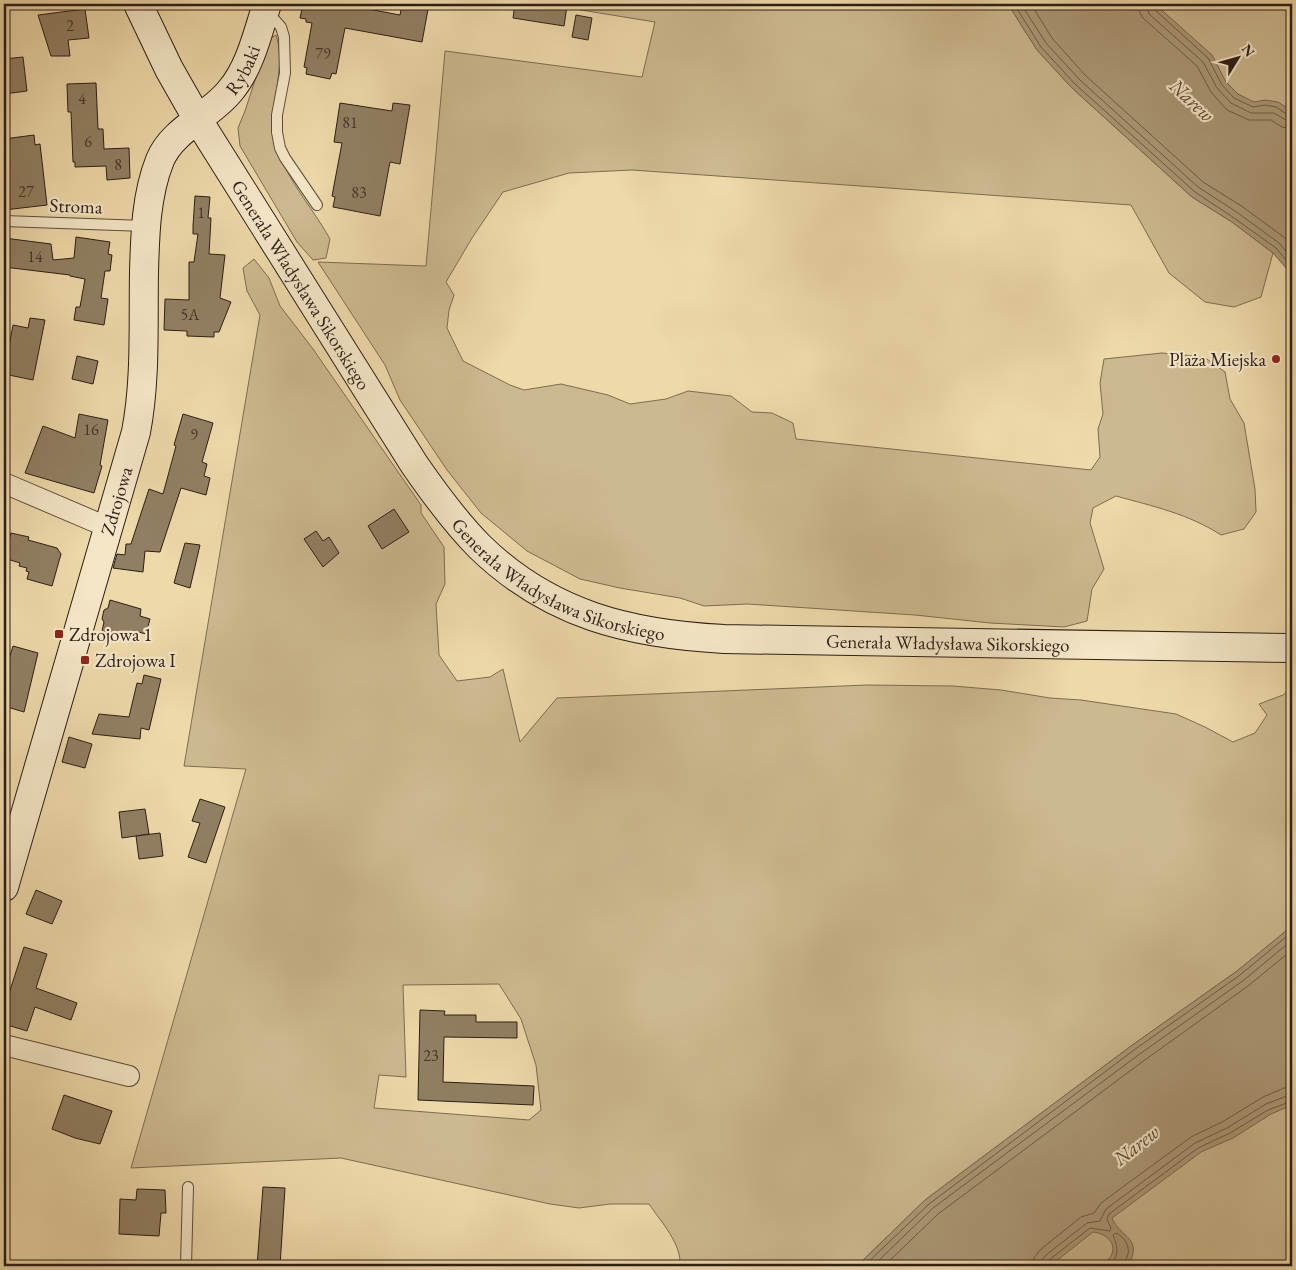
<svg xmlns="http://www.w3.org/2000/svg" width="1296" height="1270" viewBox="0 0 1296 1270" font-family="'EB Garamond',serif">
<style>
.green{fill:#cdb990;stroke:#7c6c54;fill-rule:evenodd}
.water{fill:#ac9978;stroke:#796852}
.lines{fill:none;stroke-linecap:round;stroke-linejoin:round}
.shore{stroke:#6c5c48;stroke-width:1}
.building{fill:#917f63;stroke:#2c1e18}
.lane-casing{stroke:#5c4d3c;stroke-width:12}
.street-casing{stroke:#5c4d3c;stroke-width:22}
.secondary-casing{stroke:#2c1e18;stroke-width:30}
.lane{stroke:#f4e6c7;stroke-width:10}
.street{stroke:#f4e6c7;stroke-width:20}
.secondary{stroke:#f4e6c7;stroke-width:28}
.poi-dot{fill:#8f2418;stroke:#f4e6c7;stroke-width:2}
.labels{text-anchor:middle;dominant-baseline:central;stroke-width:4.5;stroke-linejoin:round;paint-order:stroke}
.number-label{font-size:16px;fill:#45362b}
.street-label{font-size:19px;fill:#2c1e18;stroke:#f4e6c7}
.poi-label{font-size:19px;fill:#2c1e18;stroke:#f4e6c7;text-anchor:start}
.water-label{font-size:20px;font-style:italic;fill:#59493a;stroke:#f4e6c7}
</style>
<rect width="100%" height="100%" fill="#eed9a9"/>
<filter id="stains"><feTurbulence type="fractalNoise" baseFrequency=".004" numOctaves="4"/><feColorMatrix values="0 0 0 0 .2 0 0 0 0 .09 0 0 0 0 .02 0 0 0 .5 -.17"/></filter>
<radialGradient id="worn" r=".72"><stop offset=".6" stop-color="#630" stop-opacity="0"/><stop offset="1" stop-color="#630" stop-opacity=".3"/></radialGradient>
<!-- green -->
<g class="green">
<path d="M544,4h464l29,46 35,38 120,109 40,25 41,31 -12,44 -27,10 -29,-5 -36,-29 -38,-68 -499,-35 -63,3 -66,19 -31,46 -26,44 8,13 -5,15 -2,18 16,33 47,24 14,5 37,-6 47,11 22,9 36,-5 22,-8 43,5 21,16 20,1 21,10 3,16 295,31 9,-13 -2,-28 5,-15 -3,-31 4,-24 58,-6 42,4 21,15 5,27 14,24 11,66 1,23 -12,17 -23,6c-32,-21 -69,-29 -105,-39l-23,12 -3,15 14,46 -12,20 -5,32 -23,6 -74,-4 -75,-8 -168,-11 -43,2 -24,-8 -60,-10 -40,-9 -53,-28 -46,-38 -34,-43 -47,-70 -15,-35 -67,-103 108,4 19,-215 197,26 13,-55z"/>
<path d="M1075,4h217v268z"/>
<path d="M276,35c7,20 2,44 -1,65 -1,7 -4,16 -3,23 3,45 37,78 58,116l-4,19 -13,2 -16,-18 -57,-96 -2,-18 7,-17 23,-71z"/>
<path d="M254,259l15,19 11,28 33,43 108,156v8l23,34 1,37 -9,20 3,51 18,26 33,-4 13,-8 17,73 37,-44 310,-13 86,1 48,4 49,8 31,2 95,14 29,13 28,15 22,-9 12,-18 -8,-11 24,-9 9,-8v239l-55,45 -106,75 -206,154 -68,66h-177c2,-22 -19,-44 -31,-62h-39l-31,4 -29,-4 -209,-46 -210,10 115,-399 -62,-3 76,-451 -13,-24 -4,-23zM499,984l22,35 15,46 5,45 -12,10 -155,-12 5,-33 27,2 -3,-92z"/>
<path d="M1292,969v297h-385z"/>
</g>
<!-- water -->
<g class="water">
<path d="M1008,4h147l57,51 14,27 12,12 16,8 11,-2 13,2 14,9v164l-19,-22 -41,-31 -40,-25 -120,-109 -35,-38z"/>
<path d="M1292,926v179l-21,9 -38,24 -32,14 -89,66c8,20 32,19 16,48h-29c4,-3 10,-6 12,-10 7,-14 -7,-23 -18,-24l-43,34h-193l68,-66 206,-154 106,-75z"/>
</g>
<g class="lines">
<!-- shore -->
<g class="shore">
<path d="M1014,4l27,43 34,37 120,108 39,26 42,30 16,19"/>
<path d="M1021,4l25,39 34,37 118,107 40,26 41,30 13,15"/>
<path d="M1031,4l21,34 33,37 118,107 40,25 42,31 7,9"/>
<path d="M1138,4l1,7 4,7 54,48 14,26 16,18 22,10h22l11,7 10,2"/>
<path d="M1146,4l3,10 54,48 14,26 14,15 20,10h23l12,7 6,1"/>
<path d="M1152,4l2,5 54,49 14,27 12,13 19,9 12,-2 11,2 12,8h4"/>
<path d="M864,1266l65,-62 205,-154 106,-75 52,-43"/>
<path d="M873,1266l60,-58 204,-152 107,-76 48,-40"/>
<path d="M884,1266l54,-52 204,-152 106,-76 44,-36"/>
<path d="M1033,1266l1,-8 6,-8 41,-33 13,-4 7,-10 90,-66 33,-16 39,-24 21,-9 8,-1"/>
<path d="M1041,1266l1,-6 4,-5 41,-32 13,-2 6,-12 89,-66 32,-15 39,-24 26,-10"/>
<path d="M1047,1266l2,-6 41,-32 20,3 1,-3 -4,-9 2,-5 89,-66 32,-15 38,-23 24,-9"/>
<path d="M1107,1266c13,-8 11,-18 6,-31l3,-2c7,3 14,12 12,21 -1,4 -3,8 -4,12"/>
</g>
</g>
<!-- building -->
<g class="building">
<path d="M303,4h39l58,11 2,-11h27l-7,38 -77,-14 -9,46 -4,-1 -2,6 -24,-5 1,-6 -3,-1 8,-44 -6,-1v-3l-6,-1z"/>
<path d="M515,4h41l11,2 -3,20 -51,-8z"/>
<path d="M85,9l4,29 -21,2 2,16h-19l-13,-41z"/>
<path d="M576,15l16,3 -4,22 -16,-3z"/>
<path d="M23,57l4,34 -23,3v-35z"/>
<path d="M96,83l2,46h5l1,20 25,-1 1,30 -23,2 -1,-14 -31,1v-5h-2l-2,-50h-3l-1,-28z"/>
<path d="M340,103l52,8 1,-8 17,2 -10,59 -10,-2 -10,54 -47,-9 2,-10 -3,-1 10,-53 -8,-1z"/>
<path d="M34,135l1,10 5,-1 7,61 -43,5v-71z"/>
<path d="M195,196l15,1 -2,21h3l-2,36 16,1 -5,43 11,4 -12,30h-5v5l-27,-1v-5l-23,-1 1,-31 24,1v-38h5l4,-28h-5v-8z"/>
<path d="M76,237l34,5 -2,12 4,1 -2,16h-5l-4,27 7,1 -4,26 -30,-5 2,-13h4l5,-28 -15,-3v-1l-66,-8v-29l47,6 2,16 21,-2z"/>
<path d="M30,318l15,2 -12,60 -29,-6 9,-49 15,3z"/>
<path d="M77,356l21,5 -5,23 -21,-5z"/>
<path d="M79,414l29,6 -8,45 2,1 -8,27 -69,-20 18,-47 32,12z"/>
<path d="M183,414l30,9 -11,39 5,2 -3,12 6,2 -4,17 -25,-7 -21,64 -15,-1 -2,21 -30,-4 4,-14 8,1 1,-11h5l18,-55 14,5 13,-48 -2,-1z"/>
<path d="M394,509l15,23 -27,17 -14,-23z"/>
<path d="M316,531l7,10 6,-4 10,16 -16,14 -19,-28z"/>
<path d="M11,533l18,4 -1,3 29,8 4,6 -9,32 -25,-7 2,-7 -3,-1 1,-3 -8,-2 1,-3 -16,-5z"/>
<path d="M185,543l15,2 -10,43 -16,-5z"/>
<path d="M110,600l31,9 -1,7 10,3 -4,15 -11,-3 -2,9 -31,-9 2,-9 -2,-3 2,-9 4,-2z"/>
<path d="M13,646l25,7 -14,59 -20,-6v-41l3,1z"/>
<path d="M144,675l17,4 -12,51 -8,-2 -1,11 -48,-5 7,-20 30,3 8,-34 5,1z"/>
<path d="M69,737l23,7 -7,24 -23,-6z"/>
<path d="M200,799l25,8 -19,56 -18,-6 12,-34 -8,-2z"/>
<path d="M145,809l4,25 -27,4 -3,-26z"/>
<path d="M160,833l3,23 -24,3 -3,-23z"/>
<path d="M36,890l26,11 -10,23 -26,-10z"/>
<path d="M24,947l23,7 -11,34 41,15 -6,17 -36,-13 -8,24 -23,-7v-15z"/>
<path d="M420,1010l25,1 -1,4h32v7h41v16l-73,-1 -1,45 91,4 -1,19 -115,-5z"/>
<path d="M64,1095l48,16 -12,33 -25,-6 -23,-9z"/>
<path d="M263,1187l22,1 -5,78h-23z"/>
<path d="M137,1189l28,1 1,23h-5l-2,23 -40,-2 1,-35 16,1z"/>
</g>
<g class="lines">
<defs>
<g id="lane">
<path d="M264,15l10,4 7,8 3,10 1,36 -8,42v17l3,16 5,10 32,47"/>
<path d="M4,221l141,5"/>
<path d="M186,1266l2,-79"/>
</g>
<g id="street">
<path d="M4,483l103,44"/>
<path d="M4,1045l125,31"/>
</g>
<g id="secondary">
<path id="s1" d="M138,4l31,65 29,51 216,344c20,29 41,58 66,83 70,68 150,87 244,92l568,9"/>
<path id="s2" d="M4,887l132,-455c10,-52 7,-107 8,-160 1,-38 2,-77 16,-112 13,-31 50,-44 70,-69 20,-23 28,-59 37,-87"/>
</g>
</defs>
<!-- lane casing -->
<use href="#lane" class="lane-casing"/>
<!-- street casing -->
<use href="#street" class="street-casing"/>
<!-- secondary casing -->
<use href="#secondary" class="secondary-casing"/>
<!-- lane -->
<use href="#lane" class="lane"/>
<!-- street -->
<use href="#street" class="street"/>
<!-- secondary -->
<use href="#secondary" class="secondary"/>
</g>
<!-- markers -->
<g class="poi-dot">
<circle cx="1276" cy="359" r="5"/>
<rect x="54" y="629" width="10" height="10" rx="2.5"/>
<rect x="80" y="655" width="10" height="10" rx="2.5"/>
</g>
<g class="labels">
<!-- number labels -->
<g class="number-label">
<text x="70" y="25">2</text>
<text x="323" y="53">79</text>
<text x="82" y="98">4</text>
<text x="350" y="122">81</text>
<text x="88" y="141">6</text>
<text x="118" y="164">8</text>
<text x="26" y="191">27</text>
<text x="359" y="192">83</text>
<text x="201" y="212">1</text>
<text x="35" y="256">14</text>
<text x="190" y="314">5A</text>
<text x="91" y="429">16</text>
<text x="194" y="434">9</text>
<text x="431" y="1055">23</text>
</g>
<!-- street labels -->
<g class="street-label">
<text stroke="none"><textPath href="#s2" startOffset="872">Rybaki</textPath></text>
<text transform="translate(76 206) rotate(2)">Stroma</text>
<text stroke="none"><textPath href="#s1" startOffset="325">Generała Władysława Sikorskiego</textPath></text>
<text stroke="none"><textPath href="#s2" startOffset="402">Zdrojowa</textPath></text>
<text stroke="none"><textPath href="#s1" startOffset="729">Generała Władysława Sikorskiego</textPath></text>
<text stroke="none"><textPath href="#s1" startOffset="1134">Generała Władysława Sikorskiego</textPath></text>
</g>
<!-- poi labels -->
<g class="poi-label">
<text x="1266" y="359" text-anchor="end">Plaża Miejska</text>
<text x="69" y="634">Zdrojowa 1</text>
<text x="95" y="660">Zdrojowa I</text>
</g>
<!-- water labels -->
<g class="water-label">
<text transform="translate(1192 100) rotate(43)">Narew</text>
<text transform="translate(1136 1145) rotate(-38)">Narew</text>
</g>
</g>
<!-- margin -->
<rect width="1296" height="1270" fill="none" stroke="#eed9a9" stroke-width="20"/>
<rect x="5" y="5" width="1286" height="1260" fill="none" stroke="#2c1e18" stroke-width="2.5"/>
<rect x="10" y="10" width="1276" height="1250" fill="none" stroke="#2c1e18"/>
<!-- north arrow -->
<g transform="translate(1238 58) rotate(53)" stroke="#f4e6c7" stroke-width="4" paint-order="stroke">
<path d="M0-4L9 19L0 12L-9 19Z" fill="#2c1e18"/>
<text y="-8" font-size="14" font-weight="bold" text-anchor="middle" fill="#2c1e18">N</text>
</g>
<rect width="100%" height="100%" filter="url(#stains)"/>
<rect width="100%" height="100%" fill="url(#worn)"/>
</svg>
